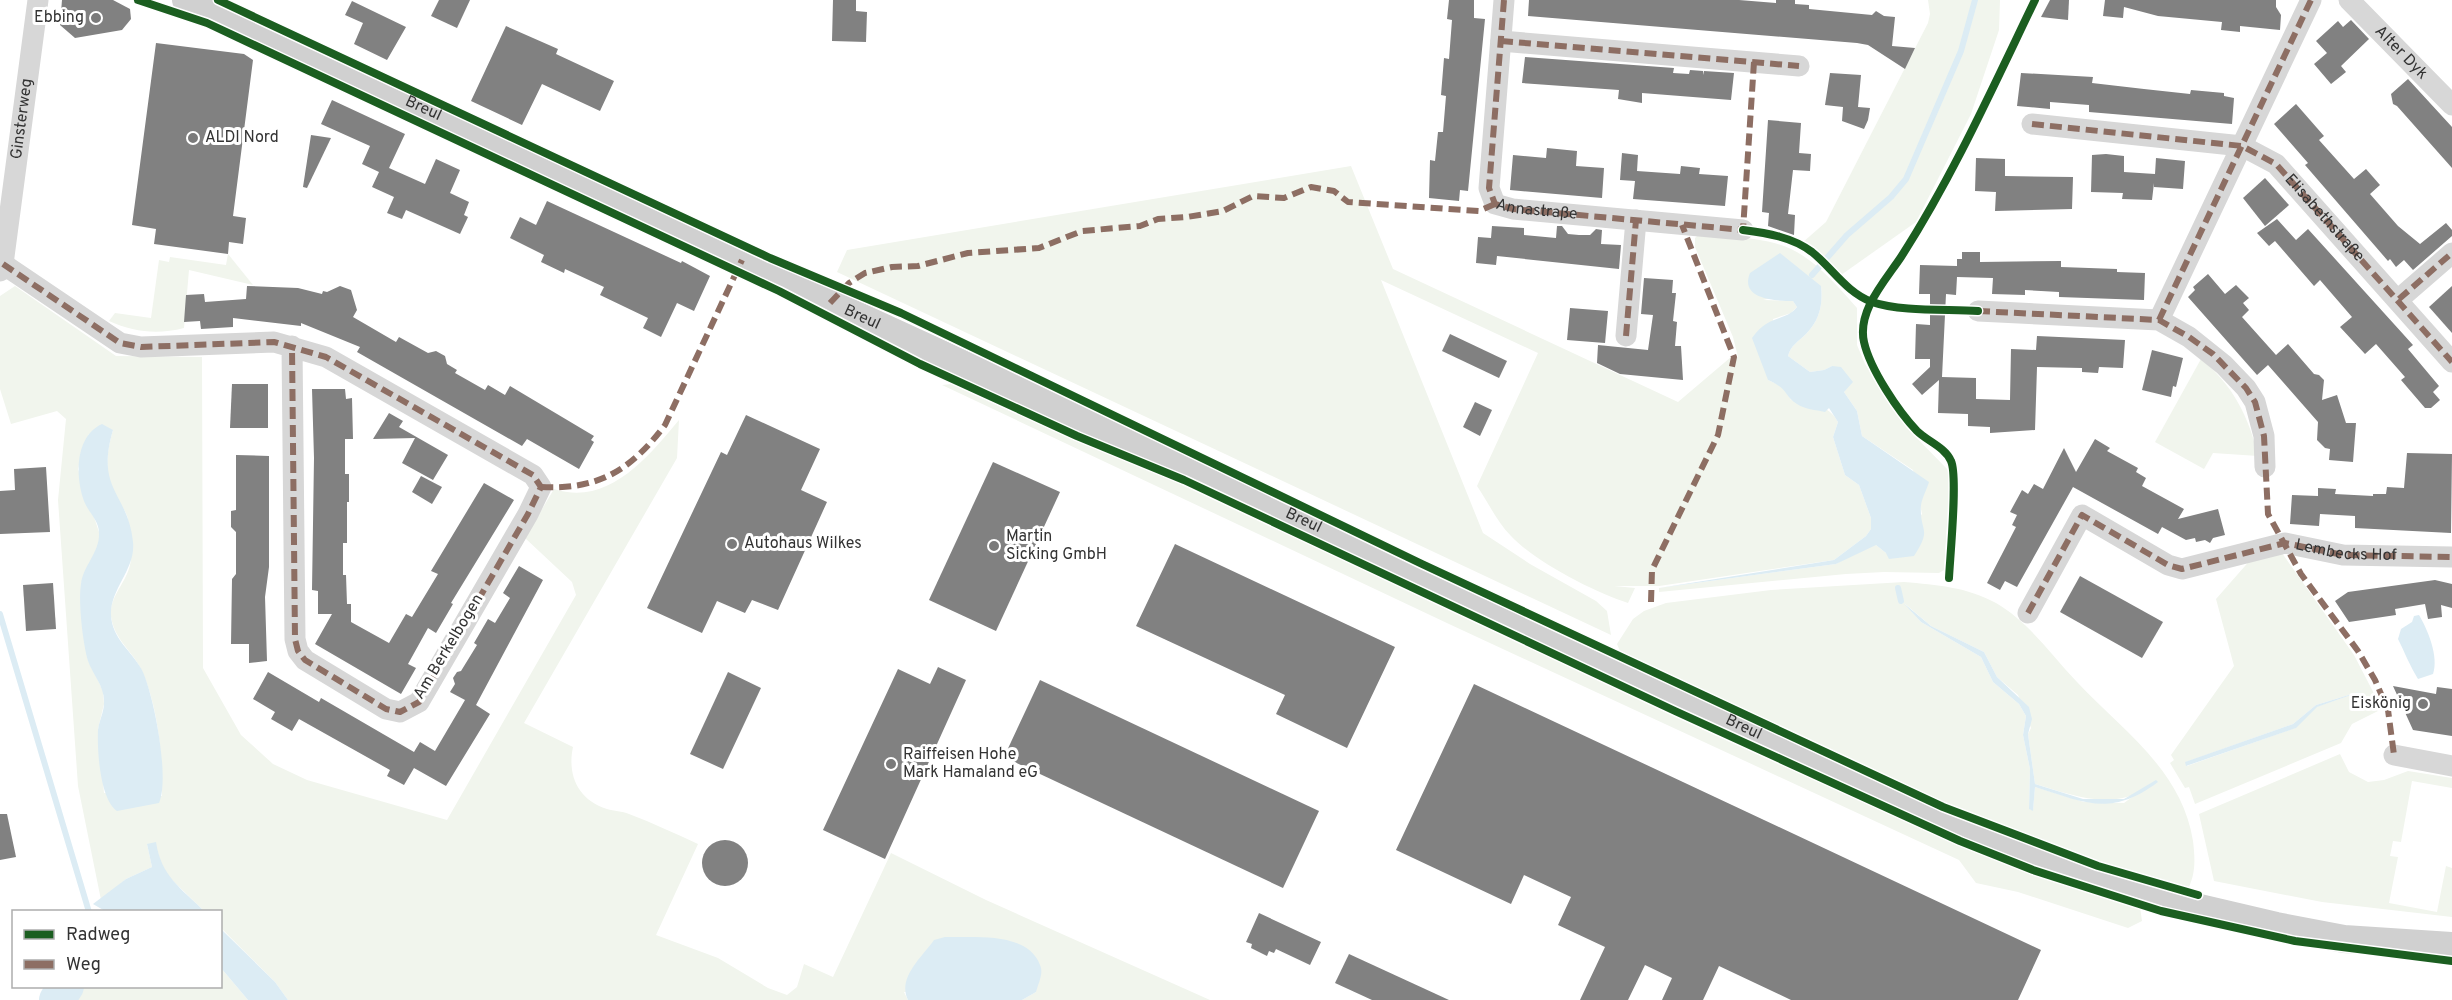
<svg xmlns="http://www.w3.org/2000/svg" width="2452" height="1000" viewBox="0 0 2452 1000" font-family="Overpass,sans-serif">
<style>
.green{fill:#f1f5ed;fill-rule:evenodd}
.water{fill:#dcecf4}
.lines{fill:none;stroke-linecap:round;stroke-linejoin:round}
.stream{stroke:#dcecf4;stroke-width:6}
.river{stroke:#dcecf4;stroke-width:36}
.building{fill:#818181}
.street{stroke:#d7d7d7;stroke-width:21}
.secondary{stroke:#d0d0d0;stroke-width:28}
.quiet{stroke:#8d6e63;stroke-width:6;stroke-dasharray:12 6;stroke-linecap:butt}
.cycleway-casing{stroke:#fff;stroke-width:11}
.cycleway{stroke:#1b5e20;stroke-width:8}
.poi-dot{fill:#7a7a7a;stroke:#fff;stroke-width:2}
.labels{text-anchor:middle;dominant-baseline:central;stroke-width:6;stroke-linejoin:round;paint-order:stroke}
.poi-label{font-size:16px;fill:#333;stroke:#fff;text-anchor:start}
.street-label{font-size:16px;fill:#333;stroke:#fff}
</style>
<rect width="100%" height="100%" fill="#fff"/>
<!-- green -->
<g class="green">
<path d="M1928,0h72l-1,30 -28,84 -55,108 -75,53 -39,-32 24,-21 102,-199 2,-9z"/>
<path d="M1351,166l42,103 285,133 53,-45h7l-5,-20 -38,-90v-9l3,-3c87,4 101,6 159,73v37l8,19 42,64 42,43 1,12 -6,87 -5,3 -55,-1 -38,2 -187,18v-4l177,-24 34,-19h6l10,8 36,-39 -9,-44 -51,-34 -5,-25 -13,-19 7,-11 -19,-15 -8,4 -14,2 -22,-16c3,-11 10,-14 18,-22 14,-14 17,-30 15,-48l-58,14 30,1 4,6 -6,6 -18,6 -5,61 15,7 8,13c19,4 38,4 47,22l-5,15 12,38 14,10 12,33v11l-5,7 -32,24 -175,26h-45l21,2 -7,15c-33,-10 -94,-42 -117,-67 -14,-14 -23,-34 -34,-50l61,-133 -157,-73 102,253 47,31 66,37 11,10 4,24 -774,-363 10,-22z"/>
<path d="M228,254l25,31 -64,-15 -5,58c-27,7 -50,4 -75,-7l6,-8 36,5 8,-58 10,2 1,-5 56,8z"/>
<path d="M15,286l101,70 86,1 1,311 38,67 32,29 34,16 140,40 129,-225 -4,-13 -47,-44 29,-49c54,18 94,-32 125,-69l-2,38 -153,265 49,24c-6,28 5,53 34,62 7,2 15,2 22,5 24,9 47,20 69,30l-42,91 62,23 50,30 19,7 10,-8 7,-23 29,13 58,-124 95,47 224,100h-188l14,-8h-132l4,8h-620l-13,-18 -54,-54 -1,-16 -16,-1 -38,-37 -8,-17 -11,-13 5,23 -26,12 -25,21 -23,-114 -20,-286 8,-81 -9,-8 -46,13 -11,-35v-93zM113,430c-7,24 -9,43 2,66 4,8 12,15 13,24 1,13 5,33 2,45 -4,18 -21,32 -19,51 3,24 22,35 31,55 17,39 20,84 20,125l-58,-3 -6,-64 6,-25 -1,-13 -15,-31 -7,-47v-29l18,-39v-13l-21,-63 5,-23 6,-12z"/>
<path d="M2201,359c32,26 48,58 57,97l-45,-3 -9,16 -49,-27z"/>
<path d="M952,384l126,58 124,49 722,338 110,44 106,34 2,14 -14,7 -110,-36 -42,-9 -17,-23 -510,-236 -507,-239z"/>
<path d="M2282,553l72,102 28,54 -30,15 -11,19 -146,61 -6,-17 -4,1 -15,-25 4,-3 -3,-5 63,-89 -18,-67 36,-41zM2365,690l-49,17 -21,21 -108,38 -1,-4 107,-38 23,-19z"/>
<path d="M1904,582c33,3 63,5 92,21 33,19 55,52 81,79 45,48 105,88 116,159 2,17 3,32 -5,48l-114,-34 -92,-35 -360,-164 -5,-12 16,-25 11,-8 22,-8 105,-13zM1904,603l27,23 53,26 13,25 21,18 13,33 -3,6 7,50c34,10 71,25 104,8l-15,11 -40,-1 -49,-15 -2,23 -4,-1 1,-40 -7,-34 3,-19 -7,-12 -26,-22 -12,-25 -60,-35z"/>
<path d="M2340,754l9,18 19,10 16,-2 24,-9 44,7v10l-40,-7 -11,61 -8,-1 -3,15 8,1 -9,46 48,9 9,-46 6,2v49l-130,-15 -108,-21 -15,-67z"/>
<path d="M221,968l27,32h-174l9,-13 137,-1z"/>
</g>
<!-- water -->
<g class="water">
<path d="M1780,253l41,33c2,18 -1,34 -15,48 -8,8 -15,11 -18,22l22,16 14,-2 8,-4 9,1 12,15 -9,10 13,19 5,25 67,46c-2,7 -7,16 -8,23 -2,27 12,22 -7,51l-25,3 -3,-6 -10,-8 -40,19 -177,24 175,-28 32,-24 5,-7v-11l-12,-33 -14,-10 -12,-38 5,-15 -9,-14 -4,4c-9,-2 -21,-3 -28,-8 -14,-9 -8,-15 -29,-24l-16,-42c17,-24 33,-16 45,-31l-4,-6c-16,0 -54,-1 -43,-28z"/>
<path d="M102,424l11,6c-18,61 15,62 20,112 3,27 -23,47 -22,73 1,24 21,36 31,55 12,25 28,108 17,133l-42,8c-17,-12 -20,-60 -19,-81 1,-9 6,-18 6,-27 1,-16 -11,-28 -16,-42 -5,-18 -10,-58 -7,-77 2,-18 19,-32 18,-51 0,-13 -11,-21 -15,-32 -9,-24 -9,-65 18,-77z"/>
<path d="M1897,596h3l1,5 30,25 53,26 13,25 32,30 3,12 -4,15 7,50 48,15h41l32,-19 2,2c-47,35 -72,21 -123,5l-2,24 -4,-2 1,-40 -7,-34 3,-19 -7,-12 -26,-22 -12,-25 -60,-35z"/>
<path d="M2419,615c9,15 20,42 14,59l-15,5c-8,-13 -13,-26 -20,-40l3,-10 11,-7 2,-6z"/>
<path d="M2365,690l-48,17 -21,21 -110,38 -1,-4 108,-38 23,-19z"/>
<path d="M156,842c5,34 25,46 48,69h-99l-12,-7 33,-25 26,-12 -5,-23z"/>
<path d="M220,928l55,54 13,18h-40l-27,-32z"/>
<path d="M945,937c29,1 82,-6 95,28 4,8 -2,19 -4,27l-14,8h-114c-11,-22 14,-43 26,-60z"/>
</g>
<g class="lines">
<!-- stream -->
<g class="stream">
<path d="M1812,275l35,-40 44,-38 15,-18 55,-128 14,-51"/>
<path d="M1898,588l3,13"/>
<path d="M0,614l89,298"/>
</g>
<!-- river -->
<path class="river" d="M57,1000l9,-14"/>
</g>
<!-- building -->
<g class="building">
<path d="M62,0h51l17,9 1,10 -9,11 -47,8 -15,-13z"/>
<path d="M439,0h31l-13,28 -26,-12z"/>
<path d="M833,0h23v11l11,1 -1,30 -34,-1z"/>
<path d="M1449,0h25v18l11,1 -17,172 -8,-1 -1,11 -30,-3 1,-38 5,1 3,-29h5l3,-36 -5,-1 3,-37 5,1 3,-39 -5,-1z"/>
<path d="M1529,0h210l37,3v-3h19v4l14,1v4l63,6 4,-4 8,5 11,1 -3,29 23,2 -10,21 -37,-24 -11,-2 -329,-27z"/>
<path d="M2050,0h19l-1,20 -27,-3z"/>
<path d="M2105,0h171v7l5,8 -1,15 -40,-4v6l-19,-2 1,-8 -64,-6 -34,-9 -1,11 -20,-2z"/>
<path d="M352,1l54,26 -19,33 -33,-16 9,-21 -18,-8z"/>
<path d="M2351,20l18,19 -28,27 5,6 -15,12 -17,-20 13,-11 -11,-12 22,-20 5,6z"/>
<path d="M506,26l52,23 -2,5 58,27 -14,30 -58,-27 -20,41 -51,-24z"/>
<path d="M156,43l88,11 9,6 -20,156 13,2 -3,26 -14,-2 -1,12 -74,-10 2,-15 -24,-4z"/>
<path d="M1525,57l149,11 -1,5 16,1 1,-4 13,1v4l1,-4 30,2 -3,27 -89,-7v10l-24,-4 1,-9 -97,-7z"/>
<path d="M1830,73l31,2 -3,32 12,1 -2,12 -4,9 -22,-8 1,-14 -18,-2z"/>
<path d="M2021,73l72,4 -1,6 52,6 46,5 1,-4 33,3v3l10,2 -2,26 -143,-12v-7l-39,-3v7l-33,-3z"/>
<path d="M2408,79l44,48v41l-55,-62 -4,-2 -2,-10z"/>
<path d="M332,100l73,34 -16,34 36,16 11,-25 24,11 -10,23 19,9 -5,13 4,2 -8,17 -54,-24 -4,9 -15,-6 7,-16 -22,-10 7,-15 -17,-8 8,-18 -49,-22z"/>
<path d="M2296,104l28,32 -5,4 35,39 12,-10 14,16 -10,9 28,32 22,18 26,-21 6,7v6l-39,34 -9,-10 -8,7 -6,-8 -2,2 -83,-96 3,-2 -34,-39z"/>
<path d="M1768,120l33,3 -2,30 12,1 -1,17 -17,-1 -5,44 7,1 -1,20 -26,-9 1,-13 -7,-1z"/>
<path d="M311,135l20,3 -24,50 -4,-1z"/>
<path d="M1547,148l30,3 -1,15 28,2 -2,30 -92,-8 3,-35 33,3z"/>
<path d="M1622,153l16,2 -1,16 43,3 1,-8 19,2 -1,6 29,2 -3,30 -92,-7 2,-18 -15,-1z"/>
<path d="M2106,154l18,2v16l31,2 1,-16 29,3 -2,28 -29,-2v-4l-2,17 -30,-1 1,-6 -32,-1 1,-37z"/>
<path d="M1976,158l29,1v17l68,1 -1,32 -77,2 1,-19 -21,-1z"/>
<path d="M2265,178l24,27 -24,21 -22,-28z"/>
<path d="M547,201l134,62 1,-2 28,15 -16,35 -17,-8 -16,34 -18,-9 5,-10 -48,-23 4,-8 -39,-18 -1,4 -23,-11 3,-7 -34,-17 10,-21 16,8z"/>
<path d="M2277,219l19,21 12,-11 105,116 -5,4 31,37 -6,6 7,8 -9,8h-6l-24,-28 4,-3 -29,-33 -11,10 -25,-27 12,-10 -32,-37 -6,6 -39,-45 -6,5 -12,-13z"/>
<path d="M1492,226l32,2v7l32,3 1,-12h5l6,8 11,1h11l6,-6 6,1 -1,14 20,1 -2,24 -122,-13 -1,9 -20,-2 2,-26 13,1z"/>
<path d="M1962,252h18v10l81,-1v6l56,2v3l28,1 -1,27 -85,-3v-5l-34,-2v5l-33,-1 1,-16 -36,-1 -1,18 -10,-1 -4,83 34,1v21l34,1 1,-51 25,1 1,-14 88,4 -2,28 -24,-1 -1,6 -16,-1v-4l-45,-1 -2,63 -45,3v-6l-22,-1v-12l-30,-1 1,-33 -17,15 -10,-11 18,-17v-8h-15l1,-35 14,1v-31h-11l1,-29 37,1v5v-12h5z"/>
<path d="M2208,274l17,20 11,-9 13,13 -6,5 6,7 -7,7 34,38 12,-11 26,30 5,1 5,5 -2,20 15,-5 9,28h10l-3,39 -24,-2 1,-11 -5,-1 -8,-8 1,-18 -50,-57 -11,10 -69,-78 7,-7 -2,-3z"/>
<path d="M1644,278l29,2 -1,13h4l-3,28 4,1 -2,24h6l2,34 -63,-6 -23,-11 1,-18 50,5 5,-35 -12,-1z"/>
<path d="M247,286l51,2 24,6 1,-3 4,1 13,-6 11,4 6,20 -4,7 43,25 3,-5 29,16 8,-2 9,5 2,8 10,6 -2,3 30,17 3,-5 17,10 5,-9 84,50 -3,4 3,2 -15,27 -52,-30 -5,7 -165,-94 3,-5 -59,-24v3l-68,-8v9l-32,2 -1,-8 -16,1 2,-27 18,-1 1,8 41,-3z"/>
<path d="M2452,286v47l-23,-26z"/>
<path d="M1570,308l38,3 -3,32 -38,-3z"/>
<path d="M1450,334l57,27 -8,17 -57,-27z"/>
<path d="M2152,350l31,8 -7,29 -3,-1 -2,11 -29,-7z"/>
<path d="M232,384h36v44h-38z"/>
<path d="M312,389h33l1,10 6,-1 1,41h-8v35h4v28h-2v41h-4v32h3l1,29h4v18l38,21 17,-29 6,3 26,-43 -7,-3 53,-88 30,17 -63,103 2,1 -17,29 -8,-5 -20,36 8,4 -15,26 -86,-50 17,-30h-14v-23l-6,-1 2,-132z"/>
<path d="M1475,402l17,8 -12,26 -17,-9z"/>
<path d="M389,413l14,8 -4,6 49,28 -15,25 -31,-17 13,-25 -42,1z"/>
<path d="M746,415l74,34 -19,41 26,12 -49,108 -26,-10 -7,13 -28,-12 -15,32 -55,-25 74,-156 6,3z"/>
<path d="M2095,439l15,9 -3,3 31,17 -2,4 10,6 -4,8 42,23 -6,10 40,-10 7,26 -12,3 -3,5 -5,-3 -9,2 -1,-4 -9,2 -24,-13 -4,7 -85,-47 -56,100 -12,-6 -5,9 -13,-7 29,-56 -4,-2 5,-10 -7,-3 12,-22 6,4 6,-10 9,5 21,-41 12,24z"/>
<path d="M2407,453l45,1 -1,79 -96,-5v-12l-35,-2 -1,12 -29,-2 2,-29 26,1v-8l18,1 -1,5 38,2v-2h13l1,-7 17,1z"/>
<path d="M236,455l33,1v111l-4,30 2,64 -18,2v-19h-18l1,-65 4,-5v-42l-5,-5v-16l5,-1z"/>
<path d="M993,462l67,30 -64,139 -67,-31z"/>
<path d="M46,467l4,65 -50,2v-43l15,-1 -1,-21z"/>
<path d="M421,476l21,11 -10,17 -20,-12z"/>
<path d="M1175,544l220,103 -48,101 -71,-34 9,-19 -149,-69z"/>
<path d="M519,566l24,14 -67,125 14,9 -44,72 -32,-18 -10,17 -17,-9 3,-6 -91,-51 -7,12 -21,-12 4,-7 -22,-13 15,-27 51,30 2,-4 93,54 6,-10 15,9 30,-51 -15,-8 5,-8 -2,-6 4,-6 4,-1 16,-26 -3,-2 14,-24 7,4 15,-25 -7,-5z"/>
<path d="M2080,576l83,46 -21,36 -82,-46z"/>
<path d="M2435,580l17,4v24l-11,-3 1,12 -14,2 -3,-15 -30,5 1,6 -47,7 -14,-21 13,-9z"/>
<path d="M53,583l3,46 -30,2 -3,-46z"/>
<path d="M938,667l28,13 -81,179 -62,-29 75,-161 32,15z"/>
<path d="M728,672l33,16 -38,81 -33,-15z"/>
<path d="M1040,680l279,131 -36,77 -279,-131z"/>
<path d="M1474,684l567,266 -23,50h-227l-72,-34 -16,34h-41l10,-22 -27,-13 -17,35h-48l25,-53 -47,-22 13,-28 -47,-22 -13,29 -115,-54z"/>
<path d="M2393,686l43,8 1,-7 15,2v47l-39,-6z"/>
<path d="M0,814h7l9,43 -16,3z"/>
<circle cx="725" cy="863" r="23"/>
<path d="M1259,913l62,29 -11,23 -34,-16 -2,4 -5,-2 -2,5 -16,-8 1,-4 -6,-2z"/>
<path d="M1349,954l100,46h-77l-37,-17z"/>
</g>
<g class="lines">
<!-- street -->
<g class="street">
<path id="s1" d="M1504,0l-15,188 6,16 18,5 230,21"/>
<path id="s2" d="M2349,0l103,105"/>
<path d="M1501,41l298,25"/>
<path d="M2032,124l210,22 34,18 176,198"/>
<path d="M3,264l117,79 21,4 133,-5 52,15 207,118 8,12 -13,27 -109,188 -19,10 -14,-3 -81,-49 -7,-9 -3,-12 -3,-293"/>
<path id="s3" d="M0,271l3,-7 35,-264"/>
<path d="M2399,299l53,-46"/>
<path d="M1978,311l181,9 30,17 35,28 22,23 9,14 9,34 1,31"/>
<path d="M2159,320l152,-320"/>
<path d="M1626,336l10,-116"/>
<path id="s4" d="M2028,613l54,-98 86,50 14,4 103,-26 58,12 109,2"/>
<path d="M2394,755l58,11"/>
</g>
<!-- secondary -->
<path class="secondary" id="s5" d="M186,0l314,144 330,159 446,205 647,304 113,48 129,40 111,26 68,13 108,7"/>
<!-- quiet -->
<g class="quiet">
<path d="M1504,0l-15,188 6,16 18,5 230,21 11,-168"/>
<path d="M1501,41l298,25"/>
<path id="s6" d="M2032,124l210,22 34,18 176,198"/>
<path d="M3,264l117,79 21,4 133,-5 52,15 207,118 8,12 -13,27 -109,188 -19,10 -14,-3 -81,-49 -7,-9 -3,-12 -3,-293"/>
<path d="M2399,299l53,-46"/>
<path d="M830,303l19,-20 16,-10 27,-6 26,-1 50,-13 71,-5 43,-17 58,-5 18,-7 29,-2 36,-6 30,-15 31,2 27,-11 23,4 14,11 131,9 16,-7"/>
<path d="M1978,311l181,9 30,17 24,17 33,34 9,14 9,34 4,78 33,60 57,77 17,29 13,30 6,45"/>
<path d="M2159,320l152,-320"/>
<path d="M1626,336l10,-116"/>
<path d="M541,487c58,3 90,-17 124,-62l77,-165"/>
<path d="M1651,602l1,-32 66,-135 16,-78 -52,-132"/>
<path d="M2028,613l54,-98 86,50 14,4 103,-26 58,12 109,2"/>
</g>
<defs>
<g id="cycleway">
<path d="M138,0l69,23 572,268 141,73 157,72 107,44 491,231 285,130 73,29 128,41 134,30 157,20"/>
<path d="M218,0l552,258 131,55 521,251 521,243 155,59 100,29"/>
<path d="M1743,230c24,3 49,7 69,22 20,16 35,41 60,50 29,10 75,7 106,9"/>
<path d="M1949,578c1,-21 9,-102 2,-117 -6,-14 -24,-20 -34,-30 -19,-20 -47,-62 -53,-89 -7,-31 21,-61 37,-85 52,-81 92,-170 134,-257"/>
</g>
</defs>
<!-- cycleway casing -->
<use href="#cycleway" class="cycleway-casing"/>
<!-- cycleway -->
<use href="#cycleway" class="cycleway"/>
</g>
<!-- markers -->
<g class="poi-dot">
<circle cx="96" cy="18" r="6"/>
<circle cx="193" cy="138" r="6"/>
<circle cx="732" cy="544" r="6"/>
<circle cx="994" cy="546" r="6"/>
<circle cx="2423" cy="704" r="6"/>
<circle cx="891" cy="764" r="6"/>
</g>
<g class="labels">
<!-- poi labels -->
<g class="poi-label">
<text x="84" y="18" text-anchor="end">Ebbing</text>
<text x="205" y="138">ALDI Nord</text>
<text x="1006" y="537">Martin<tspan x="1006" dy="18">Sicking GmbH</tspan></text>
<text x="744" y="544">Autohaus Wilkes</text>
<text x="2411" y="704" text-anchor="end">Eiskönig</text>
<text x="903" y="755">Raiffeisen Hohe<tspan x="903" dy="18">Mark Hamaland eG</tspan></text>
</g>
<!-- street labels -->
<g class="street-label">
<text stroke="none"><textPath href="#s2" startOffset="74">Alter Dyk</textPath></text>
<text stroke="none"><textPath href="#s5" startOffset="261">Breul</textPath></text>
<text stroke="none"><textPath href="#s3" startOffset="154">Ginsterweg</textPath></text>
<text stroke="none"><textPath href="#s1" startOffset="248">Annastraße</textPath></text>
<text stroke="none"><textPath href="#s6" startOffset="322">Elisabethstraße</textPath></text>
<text stroke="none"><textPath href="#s5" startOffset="747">Breul</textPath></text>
<text stroke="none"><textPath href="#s5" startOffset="1233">Breul</textPath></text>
<text stroke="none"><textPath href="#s4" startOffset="394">Lembecks Hof</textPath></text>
<text transform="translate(449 647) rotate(-59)">Am Berkelbogen</text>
<text stroke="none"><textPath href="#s5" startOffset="1719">Breul</textPath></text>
</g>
</g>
<!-- legend -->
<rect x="12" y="910" width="210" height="78" fill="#ffffff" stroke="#adadad" stroke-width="1.5"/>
<rect x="24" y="930" width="30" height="9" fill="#1b5e20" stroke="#adadad" stroke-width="1.5"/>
<text x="66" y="940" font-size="18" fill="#333333">Radweg</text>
<rect x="24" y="960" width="30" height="9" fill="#8d6e63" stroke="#adadad" stroke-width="1.5"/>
<text x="66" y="970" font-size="18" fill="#333333">Weg</text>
</svg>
